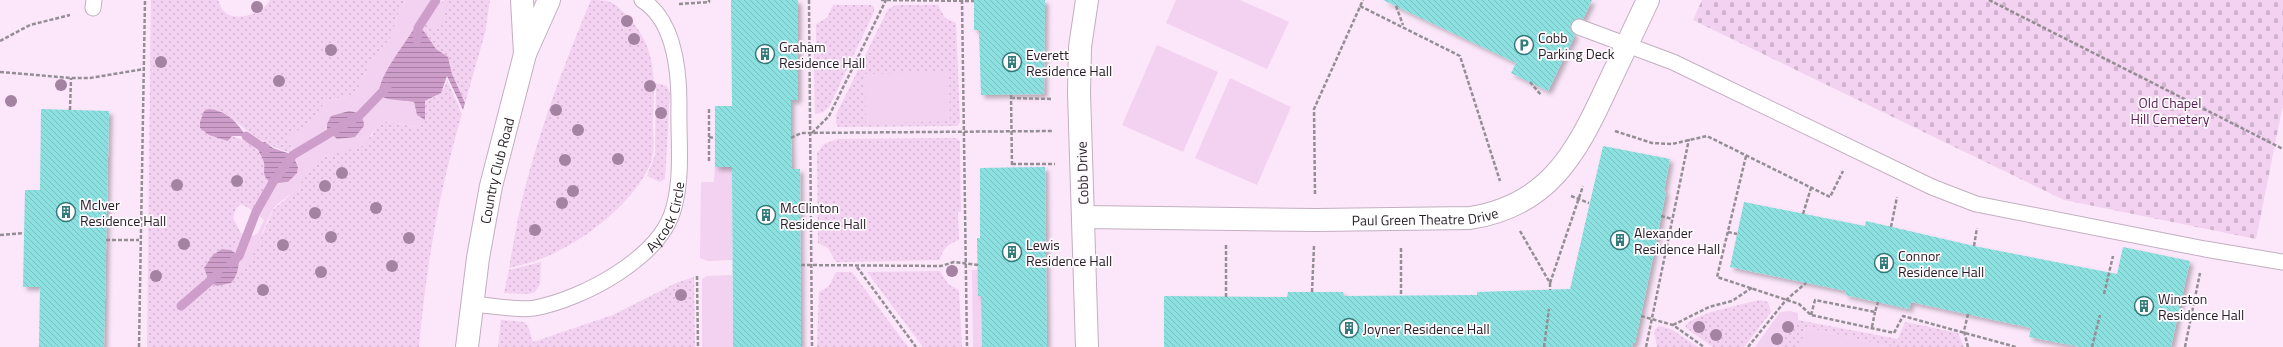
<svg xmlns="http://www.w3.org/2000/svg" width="2283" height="347" viewBox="0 0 2283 347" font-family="'Titillium Web',sans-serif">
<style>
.built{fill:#fce7fa}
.grass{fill:url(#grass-dots)}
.cemetery{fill:url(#cemetery-stones)}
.garden{fill:#f3d1f0}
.water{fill:url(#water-rules)}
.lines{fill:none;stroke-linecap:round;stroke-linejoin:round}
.stream{stroke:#ce9eca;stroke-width:9}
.building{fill:url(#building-back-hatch);filter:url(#shadow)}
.lane-casing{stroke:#c2afc0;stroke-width:17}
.street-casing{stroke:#c2afc0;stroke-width:24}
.secondary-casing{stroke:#c2afc0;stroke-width:24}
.path{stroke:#948e94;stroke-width:2.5;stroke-dasharray:4 2;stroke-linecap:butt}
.lane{stroke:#fff;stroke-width:15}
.street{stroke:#fff;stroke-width:22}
.secondary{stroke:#fff;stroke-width:22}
.tree{fill:#a482a2}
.labels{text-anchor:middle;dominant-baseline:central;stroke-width:3.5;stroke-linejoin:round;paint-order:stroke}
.poi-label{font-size:14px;fill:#261f26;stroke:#fdf9fd;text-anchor:start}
.park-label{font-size:14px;fill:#5b2158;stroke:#fdf9fd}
.street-label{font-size:14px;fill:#261f26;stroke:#fdf9fd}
</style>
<defs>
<pattern id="grass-dots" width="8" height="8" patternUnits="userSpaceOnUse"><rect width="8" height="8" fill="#f3d1f0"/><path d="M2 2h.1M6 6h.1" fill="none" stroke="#d0b3ce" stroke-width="1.8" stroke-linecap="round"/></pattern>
<pattern id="cemetery-stones" width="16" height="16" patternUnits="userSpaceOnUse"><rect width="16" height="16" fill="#f3d1f0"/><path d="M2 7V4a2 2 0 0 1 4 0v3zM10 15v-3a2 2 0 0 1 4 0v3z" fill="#d0b3ce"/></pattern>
<pattern id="water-rules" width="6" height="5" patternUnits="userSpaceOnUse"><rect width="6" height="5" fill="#ce9eca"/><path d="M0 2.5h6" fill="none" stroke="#a780a4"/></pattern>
<pattern id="building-back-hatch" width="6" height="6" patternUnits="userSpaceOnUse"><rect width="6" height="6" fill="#8ce0e0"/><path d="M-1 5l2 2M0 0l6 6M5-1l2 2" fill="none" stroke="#79c0c0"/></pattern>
<filter id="shadow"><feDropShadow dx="3.5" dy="3.5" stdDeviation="2" flood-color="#0004"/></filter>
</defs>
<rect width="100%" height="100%" fill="#fdf9fd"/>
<!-- built -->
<rect class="built" x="0" y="0" width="2283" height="347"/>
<!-- grass -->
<g class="grass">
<path d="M151,0h67c2,5 5,13 11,15 14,5 34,-2 41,-15h136l-9,17 -5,19 -22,27 -14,31 -30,7 -14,20 -23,16 3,16c-27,-6 -45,-23 -67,-40l3,28 4,-5c15,5 27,11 32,27 2,7 -1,12 4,18l-16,29 -11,-6 -5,4 -3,10 8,15 -3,9 -7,8 -9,-1 -18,19 3,9 -30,29 6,2 30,-24 4,2 14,-3 32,-50 10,-23 23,-20 15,-24 7,-6 54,-24 4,-9 11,-6 28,6 10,-11v-15c12,-4 19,-9 22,-21l15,34c-23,77 -36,153 -43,233h-272z"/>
<path d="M444,0h46l-5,33 -20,70 -13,-29 -2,-12 -14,-13 -13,-19 2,-7 15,3 6,-21 -5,-3z"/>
<path d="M591,0c22,0 24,3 39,19 28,32 24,63 23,103 0,15 3,34 -5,47 -20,39 -67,74 -107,90 -10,4 -22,6 -32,9 6,-34 12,-69 22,-102 16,-57 37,-111 60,-166z"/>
<path d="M833,5h38l3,2v5l-45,95 -6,5 -8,2 -1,-47 3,-1v-3l-3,-1v-9l2,-1v-28l11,-6z"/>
<path d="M896,5h42l7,13 11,5 4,99 -3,4 -114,1h-5l-2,-4v-8l52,-106z"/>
<path d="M656,83l11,3 3,7 -5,86 -5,3 -13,-6 8,-21z"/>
<path d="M956,138l4,3 1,71h-3l1,28c-10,3 -17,9 -19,20l-104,2 -8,-14 -10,-5 -1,-90 7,-9 14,-5z"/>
<path d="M541,262l-1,22 -5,8 -6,2 -25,-1 5,-23z"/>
<path d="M940,271l8,13 11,6 3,57h-39l-56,-75z"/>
<path d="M836,272h16l56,75h-91l2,-55 10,-6z"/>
<path d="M694,277l1,70h-197l3,-27 23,2 4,4 5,16 80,-27 63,-32z"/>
<path d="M1759,300l9,2 3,10 -27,35h-31l-28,-20c7,-14 58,-22 74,-27z"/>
<path d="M1798,320l100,19 7,-17 53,11 6,14h-72l-87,-20 -4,20h-23z"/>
<path d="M1659,326l12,3 27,18h-41l-3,-16z"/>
</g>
<!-- cemetery -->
<path class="cemetery" d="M1702,0h581v104l-27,135 -192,-39 -371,-180z"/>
<!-- garden -->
<g class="garden">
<path d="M406,0h25l4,3 6,-1 6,3 -7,21 -7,2 -8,-5 -2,7 -5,-2c-18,8 -12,56 -12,74h8l3,13 8,5 -9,7 -29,-6 -11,6 -11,18c-17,7 -40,6 -53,21 -7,7 -9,16 -15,23 -8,8 -19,12 -25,22 -14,27 -13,43 -37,67l4,-22 -8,-6 7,-8 3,-9 12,3 5,-3 6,-13 -12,-10 16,-29 20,1 10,-15 -10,-30 24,-16 14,-20 30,-7 14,-31 22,-27 5,-19z"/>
<path d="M1176,0h64l49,22 -22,47 -101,-46z"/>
<path d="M1157,45l61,27 -35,80 -61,-27z"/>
<path d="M949,72l1,49 -84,3 -1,-50z"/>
<path d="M1230,78l61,29 -34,78 -62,-27z"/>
<path d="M715,167h20l-3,3v90l-24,1 -8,-3 1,-76h13z"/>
<path d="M972,270h6v26h3l1,51h-9z"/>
<path d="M732,275l1,72h-31v-68l5,-3z"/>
<path d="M1790,311l8,2v7l-20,27h-23l25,-35z"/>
<path d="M1805,327l87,20h-91z"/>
</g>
<!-- water -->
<g class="water">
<path d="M418,28l5,2 13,19 12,8 4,17 13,29 -2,7 -16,-34 -6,17 -16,8v19l-8,-5 -3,-13 -26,-3 -8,-3c-6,-14 25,-52 33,-66z"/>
<path d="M209,109c19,3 26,11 37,27h-14l-4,5 -19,-6 -9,-7v-6l4,-11z"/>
<path d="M349,111c9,1 15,6 15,15l-9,11 -18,2 -10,-10v-5l4,-8z"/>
<path d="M265,142l8,6 20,7 5,12 -1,6 -9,9c-8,0 -20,3 -23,-6 -2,-4 0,-9 -1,-13 -2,-8 -7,-11 -7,-20z"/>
<path d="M222,249l9,1 8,6c0,10 -1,19 -8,27l-14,3 -8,-4 -5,-14 9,-13z"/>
</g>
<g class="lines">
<!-- stream -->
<g class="stream">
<path d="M417,40l1,-12 18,-28"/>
<path d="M246,136l20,14"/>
<path d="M231,263l8,-7 17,-44 17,-30 20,-27 67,-40 27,-28"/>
<path d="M181,306l37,-32"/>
</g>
</g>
<!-- building -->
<g class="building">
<path d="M731,0h67v100h-7v38l1,31h8l1,178h-68l-1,-180h-17v-61h17z"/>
<path d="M974,0h71l-1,94 -63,1 -2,-65h-5z"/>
<path d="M1383,0h209l-9,19 -6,-1 -6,6 -1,5 5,6 -27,56 -37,-18 5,-10z"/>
<path d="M41,109l68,2 -5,236h-65l1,-60h-17l2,-97h15z"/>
<path d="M1603,146l67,13 -6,32 2,1 -11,56 -20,95h-2l-1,4h-468v-51l123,1 1,-5h55l1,4 133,-1v-3l93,-3z"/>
<path d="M1045,167l2,180h-65l-1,-51h-3l-1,-58h3v-70z"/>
<path d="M1744,202l121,24 1,-5 108,25 143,28 6,-27 67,14 -19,86h-91l-51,-10 2,-9 -120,-26 -2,7 -64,-14 1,-4 -116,-24z"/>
</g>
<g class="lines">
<defs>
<g id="lane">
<path d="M93,8l1,-8"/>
<path d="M1579,27l94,35 259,125 44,17 229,45 78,13"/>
<path id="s1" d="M472,304c16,1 48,7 63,4 48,-9 127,-51 139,-101 9,-33 4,-70 5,-103 0,-34 -5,-84 -37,-104"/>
</g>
<g id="street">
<path d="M522,0l3,54"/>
<path id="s2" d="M1084,217l232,3 154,-2c78,-12 106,-64 136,-129 14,-30 28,-59 42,-89"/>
<path d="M1087,347l-8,-254 1,-46 7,-47"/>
</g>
<g id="secondary">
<path id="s3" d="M467,347l11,-89 13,-72 34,-132 24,-54"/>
</g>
</defs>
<!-- lane casing -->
<use href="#lane" class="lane-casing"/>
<!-- street casing -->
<use href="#street" class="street-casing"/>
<!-- secondary casing -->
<use href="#secondary" class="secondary-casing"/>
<!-- path -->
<g class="path">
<path d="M809,0l3,347"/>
<path d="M881,0l93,1"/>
<path d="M962,0l5,347"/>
<path d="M1989,0l294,149"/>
<path d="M679,4l30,-2v-2"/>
<path d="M1360,6l100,50 40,125"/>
<path d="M1396,6l7,19"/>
<path d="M0,41l30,-16 40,-10"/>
<path d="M0,72l71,6h19l54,-9"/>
<path d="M1530,82l11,13"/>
<path d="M1011,95l1,72"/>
<path d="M1011,98l42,1"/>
<path d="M70,110l1,-32"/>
<path d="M1615,131l37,12 20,1 35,-8 123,61 13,-26"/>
<path d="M812,133l17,-17 57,-116"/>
<path d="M709,137l6,1"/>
<path d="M791,138l10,-5 252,-2"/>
<path d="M1746,156l-29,121 82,27 12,11 83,18 9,-17 113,31"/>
<path d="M709,161v-52"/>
<path d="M1012,164h43"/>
<path d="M1315,194l-1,-85 49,-109"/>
<path d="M1571,196l18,7"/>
<path d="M1803,214l8,-26"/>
<path d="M1661,216l11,3"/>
<path d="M1891,227l6,-30"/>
<path d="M1520,231l30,52v7"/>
<path d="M1728,232l9,2"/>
<path d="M0,235l24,-2"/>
<path d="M106,240h33"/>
<path d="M1974,246l3,-18"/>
<path d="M801,265l140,1 13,-4 24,3"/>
<path d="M857,267l59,80"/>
<path d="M697,276l1,71"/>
<path d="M1550,283l33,-97"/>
<path d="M1312,292l2,-46"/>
<path d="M1401,294v-48"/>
<path d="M2104,294l9,-38"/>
<path d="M1226,297v-52"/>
<path d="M1968,314l-4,17 4,16"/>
<path d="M1811,315l4,-15 60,12 3,-10"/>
<path d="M1641,316l32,9 31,22"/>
<path d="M1673,325l36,-18 23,-6 21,-14"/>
<path d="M1872,327l3,-15"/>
<path d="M139,347l6,-347"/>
<path d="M1544,347l5,-38"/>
<path d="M1646,347l43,-208"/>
<path d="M1748,347l38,-47 20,-17"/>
<path d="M2092,347l8,-32"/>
<path d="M2185,347l15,-74"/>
</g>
<!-- lane -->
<use href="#lane" class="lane"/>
<!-- street -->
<use href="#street" class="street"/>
<!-- secondary -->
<use href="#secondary" class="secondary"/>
</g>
<!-- trees -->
<g class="tree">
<circle cx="257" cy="7" r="6"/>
<circle cx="627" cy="21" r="6"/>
<circle cx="634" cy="39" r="6"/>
<circle cx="331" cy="50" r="6"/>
<circle cx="161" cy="62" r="6"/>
<circle cx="279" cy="81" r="6"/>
<circle cx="61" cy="85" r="6"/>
<circle cx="650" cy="86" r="6"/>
<circle cx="11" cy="101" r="6"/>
<circle cx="556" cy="110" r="6"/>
<circle cx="661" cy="113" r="6"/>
<circle cx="578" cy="130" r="6"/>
<circle cx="618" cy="159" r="6"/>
<circle cx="565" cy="160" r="6"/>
<circle cx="342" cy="173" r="6"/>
<circle cx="237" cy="181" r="6"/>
<circle cx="177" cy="185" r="6"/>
<circle cx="325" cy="186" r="6"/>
<circle cx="573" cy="191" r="6"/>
<circle cx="562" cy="203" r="6"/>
<circle cx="376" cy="208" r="6"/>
<circle cx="315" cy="213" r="6"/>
<circle cx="535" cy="230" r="6"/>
<circle cx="331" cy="237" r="6"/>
<circle cx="409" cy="238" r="6"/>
<circle cx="184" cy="244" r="6"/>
<circle cx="283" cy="245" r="6"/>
<circle cx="392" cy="266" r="6"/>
<circle cx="952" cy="271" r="6"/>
<circle cx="321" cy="272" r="6"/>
<circle cx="156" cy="276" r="6"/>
<circle cx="263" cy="290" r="6"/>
<circle cx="681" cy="295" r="6"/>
<circle cx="1699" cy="327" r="6"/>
<circle cx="1788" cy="327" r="6"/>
<circle cx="1716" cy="335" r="6"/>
<circle cx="1777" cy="339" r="6"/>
</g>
<!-- icons -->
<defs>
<symbol id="parking-ring" viewBox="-11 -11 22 22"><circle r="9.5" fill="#fdf9fd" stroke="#327b7b" stroke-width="1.5"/><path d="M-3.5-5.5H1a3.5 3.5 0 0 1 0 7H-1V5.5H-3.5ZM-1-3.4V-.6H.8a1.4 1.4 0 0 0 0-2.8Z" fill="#327b7b"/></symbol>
<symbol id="building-ring" viewBox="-11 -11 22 22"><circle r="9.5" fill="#fdf9fd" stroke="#327b7b" stroke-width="1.5"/><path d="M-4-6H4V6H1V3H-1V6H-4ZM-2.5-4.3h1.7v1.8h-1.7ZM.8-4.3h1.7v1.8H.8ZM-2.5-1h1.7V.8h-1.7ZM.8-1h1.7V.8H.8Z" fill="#327b7b"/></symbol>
</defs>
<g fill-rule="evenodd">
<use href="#parking-ring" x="1513" y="34" width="22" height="22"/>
<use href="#building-ring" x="754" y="43" width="22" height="22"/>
<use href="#building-ring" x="1001" y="51" width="22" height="22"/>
<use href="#building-ring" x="55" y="201" width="22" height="22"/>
<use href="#building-ring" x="755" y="204" width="22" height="22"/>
<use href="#building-ring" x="1609" y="229" width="22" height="22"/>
<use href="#building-ring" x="1001" y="241" width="22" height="22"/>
<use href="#building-ring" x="1873" y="252" width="22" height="22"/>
<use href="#building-ring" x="2133" y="295" width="22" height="22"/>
<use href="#building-ring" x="1338" y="317" width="22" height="22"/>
</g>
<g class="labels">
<!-- poi labels -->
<g class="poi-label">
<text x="1538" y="37">Cobb<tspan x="1538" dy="16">Parking Deck</tspan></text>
<text x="779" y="46">Graham<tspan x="779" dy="16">Residence Hall</tspan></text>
<text x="1026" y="54">Everett<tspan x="1026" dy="16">Residence Hall</tspan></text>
<text x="80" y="204">McIver<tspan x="80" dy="16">Residence Hall</tspan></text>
<text x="780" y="207">McClinton<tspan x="780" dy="16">Residence Hall</tspan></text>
<text x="1634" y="232">Alexander<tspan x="1634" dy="16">Residence Hall</tspan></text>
<text x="1026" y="244">Lewis<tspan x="1026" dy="16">Residence Hall</tspan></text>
<text x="1898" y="255">Connor<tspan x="1898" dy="16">Residence Hall</tspan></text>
<text x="2158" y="298">Winston<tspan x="2158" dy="16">Residence Hall</tspan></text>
<text x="1363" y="328">Joyner Residence Hall</text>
</g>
<!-- park labels -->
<g class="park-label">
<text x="2170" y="102">Old Chapel<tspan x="2170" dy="16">Hill Cemetery</tspan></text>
</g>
<!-- street labels -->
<g class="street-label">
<text stroke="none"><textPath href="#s3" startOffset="179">Country Club Road</textPath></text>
<text transform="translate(1082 173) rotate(-92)">Cobb Drive</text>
<text stroke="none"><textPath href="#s1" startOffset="230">Aycock Circle</textPath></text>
<text stroke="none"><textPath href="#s2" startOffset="341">Paul Green Theatre Drive</textPath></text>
</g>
</g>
</svg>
